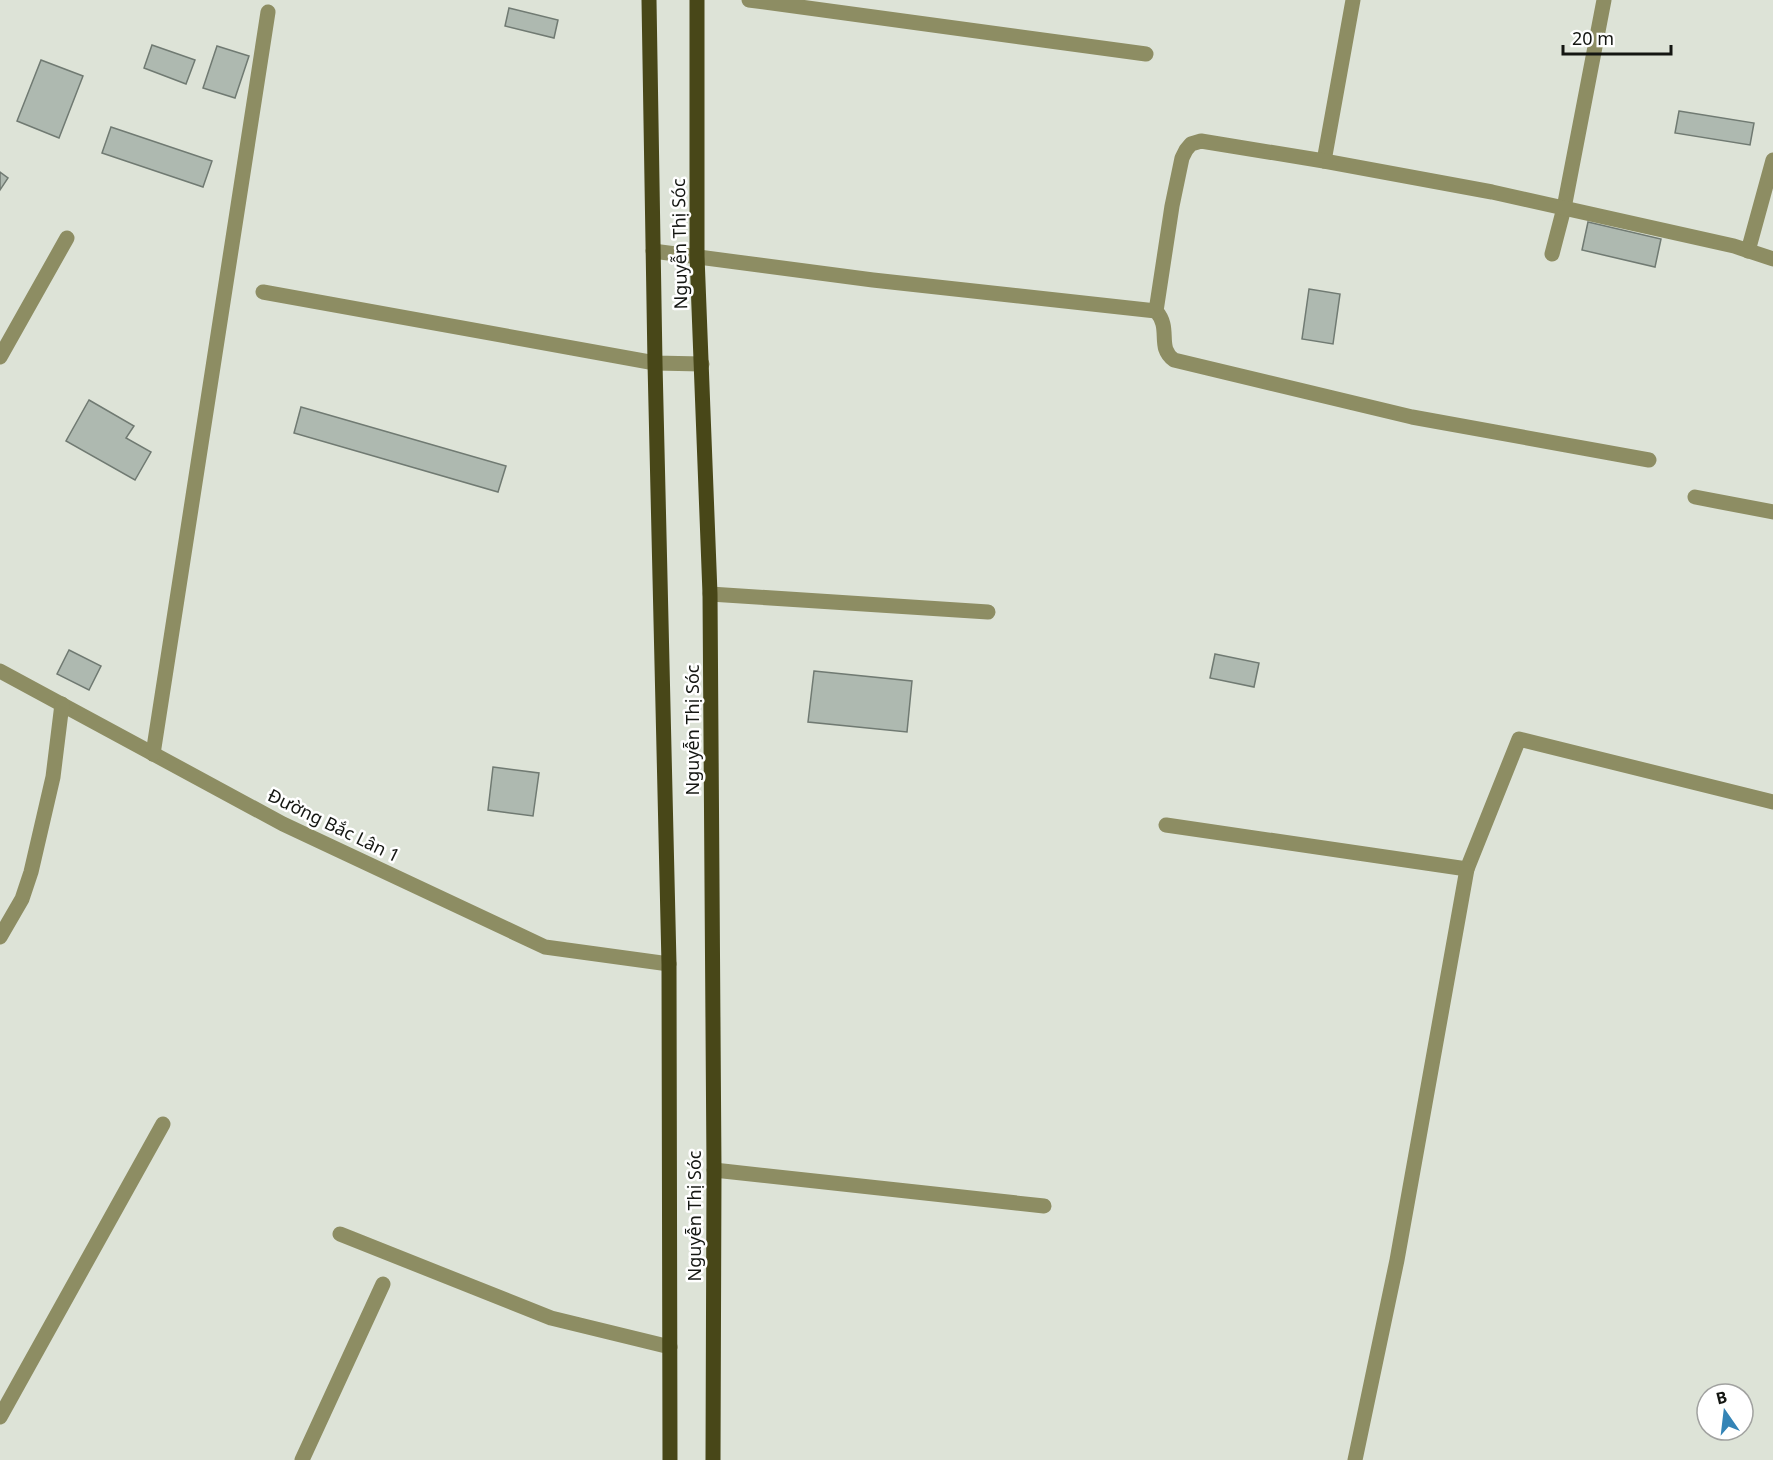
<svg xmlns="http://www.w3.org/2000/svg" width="1773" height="1460" viewBox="0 0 1773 1460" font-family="'Noto Sans',sans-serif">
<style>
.building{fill:#aeb9b0;stroke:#707a72;stroke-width:1.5}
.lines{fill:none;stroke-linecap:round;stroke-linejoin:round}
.minor{stroke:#8d8d63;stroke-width:15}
.major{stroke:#484718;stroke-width:15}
.labels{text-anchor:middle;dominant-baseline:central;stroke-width:5;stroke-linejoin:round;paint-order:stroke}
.street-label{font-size:18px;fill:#141612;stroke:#fff}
</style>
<rect width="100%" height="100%" fill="#dde3d7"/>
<!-- building -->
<g class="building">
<path d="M509,8l49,12 -4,18 -49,-12z"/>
<path d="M152,45l43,15 -9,24 -42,-16z"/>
<path d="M217,46l32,10 -14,42 -32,-10z"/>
<path d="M41,60l42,16 -24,62 -42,-17z"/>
<path d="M1679,111l75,12 -4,22 -75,-12z"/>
<path d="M111,127l101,34 -9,26 -101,-34z"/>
<path d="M0,172l8,6 -8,12z"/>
<path d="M1588,222l73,17 -6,28 -73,-17z"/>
<path d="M1309,289l31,5 -7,50 -31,-5z"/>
<path d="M89,400l45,26 -8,12 25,14 -16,28 -69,-39z"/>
<path d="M301,407l205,59 -8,26 -204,-59z"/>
<path d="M69,650l32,16 -12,24 -32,-16z"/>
<path d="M1215,654l44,9 -5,24 -44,-9z"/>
<path d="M814,671l98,10 -5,51 -99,-10z"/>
<path d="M493,767l46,6 -6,43 -45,-6z"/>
</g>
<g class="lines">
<!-- minor -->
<g class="minor">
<path d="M749,0l397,54"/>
<path d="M1324,161l29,-161"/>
<path d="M653,251l220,29 283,31c16,18 0,36 18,49l238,57 237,43"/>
<path d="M1748,251l25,-91"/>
<path d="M1552,254l12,-46 40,-208"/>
<path d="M263,292l392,71 47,1"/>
<path d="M1156,311l16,-105 10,-48 4,-8 5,-6 10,-3 123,20 168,31 242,54 39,13"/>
<path d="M0,357l67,-119"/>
<path d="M1695,497l78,15"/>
<path d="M710,594l278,18"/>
<path d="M0,671l283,153 262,123 124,17"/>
<path d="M153,754l115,-742"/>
<path d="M1166,825l301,44 52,-130 254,63"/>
<path d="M0,937l22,-38 9,-27 22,-95 9,-73"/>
<path d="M714,1170l330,36"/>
<path d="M340,1234l211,84 119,29"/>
<path d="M0,1417l163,-293"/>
<path d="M302,1460l81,-176"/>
<path d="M1355,1460l42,-200 70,-391"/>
</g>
<!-- major -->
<g class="major">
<path d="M649,0l6,363 14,601 1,496"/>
<path d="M697,0v256l13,338 4,576 -1,290"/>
</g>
</g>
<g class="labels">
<!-- street labels -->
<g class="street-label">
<text transform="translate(679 244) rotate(-91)">Nguyễn Thị Sóc</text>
<text transform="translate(692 730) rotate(-90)">Nguyễn Thị Sóc</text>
<text transform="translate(334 825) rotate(26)">Đường Bắc Lân 1</text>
<text transform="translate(694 1216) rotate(-90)">Nguyễn Thị Sóc</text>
</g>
</g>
<!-- north arrow -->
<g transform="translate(1725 1412) rotate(346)"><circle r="28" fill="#ffffff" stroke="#a1a2a0" stroke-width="1.5"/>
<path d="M0-4.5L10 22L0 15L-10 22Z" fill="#3484b6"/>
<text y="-9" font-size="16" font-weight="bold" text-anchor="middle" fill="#141612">B</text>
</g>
<!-- scale -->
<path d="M1563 45v9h108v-9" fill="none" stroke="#141612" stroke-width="3"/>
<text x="1572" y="45" font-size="18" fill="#141612" stroke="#ffffff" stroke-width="4.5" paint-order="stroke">20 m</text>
</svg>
